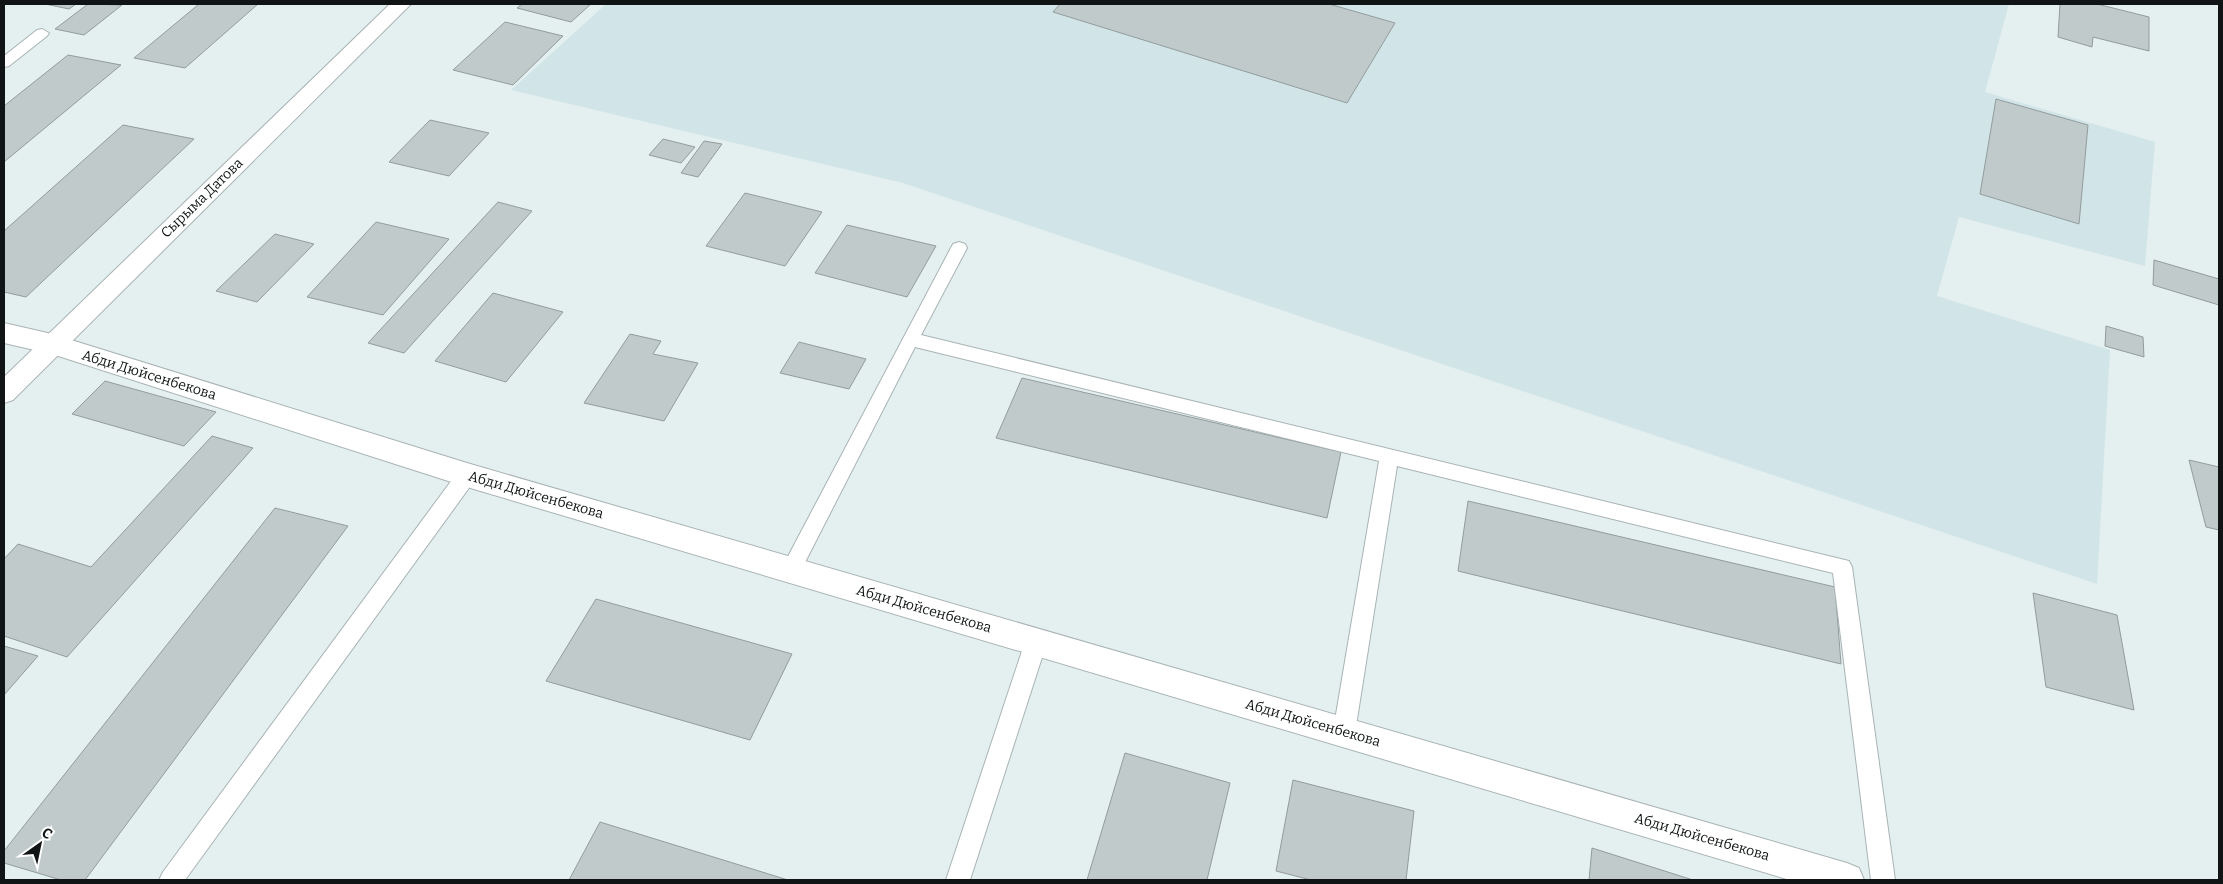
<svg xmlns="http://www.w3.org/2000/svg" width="2223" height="884" viewBox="0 0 2223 884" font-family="Bitter,serif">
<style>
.built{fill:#d1e5e8}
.building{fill:#c0cacb;stroke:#929c9d}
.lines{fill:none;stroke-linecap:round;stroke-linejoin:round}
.lane-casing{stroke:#a9b3b4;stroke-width:2}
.street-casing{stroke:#a9b3b4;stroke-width:2}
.secondary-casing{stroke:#a9b3b4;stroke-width:2}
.lane{fill:#fff;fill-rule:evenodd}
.street{fill:#fff;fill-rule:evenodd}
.secondary{fill:#fff;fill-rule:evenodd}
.labels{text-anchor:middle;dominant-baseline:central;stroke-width:4;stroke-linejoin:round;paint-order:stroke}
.street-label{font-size:14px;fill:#101414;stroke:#fff}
</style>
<rect width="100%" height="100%" fill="#e4eff0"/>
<!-- built -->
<path class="built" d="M606,4h1403l-24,88 170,50 -10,124 -186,-49 -22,79 173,54 -13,234 -1194,-401 -392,-93z"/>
<!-- building -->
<g class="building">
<path d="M45,4h31l-7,5z"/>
<path d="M88,4l34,1 -38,30 -29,-6z"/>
<path d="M199,4h59l-73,64 -51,-10z"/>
<path d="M522,4h69l-20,18 -54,-14z"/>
<path d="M1060,4h269l66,19 -48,80 -294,-91z"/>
<path d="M2060,4h37l52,13v34l-56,-14 -1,10 -34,-10z"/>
<path d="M505,22l58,14 -50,49 -60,-15z"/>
<path d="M68,55l53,10 -117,97v-56z"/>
<path d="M1996,99l92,26 -9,99 -99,-30z"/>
<path d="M430,120l59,13 -40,43 -60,-14z"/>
<path d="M123,125l71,14 -168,158 -22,-5v-61z"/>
<path d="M663,139l32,8 -14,16 -32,-8z"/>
<path d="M704,141l18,3 -24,33 -17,-4z"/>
<path d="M745,193l77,19 -37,54 -79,-20z"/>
<path d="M498,202l34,9 -128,142 -36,-10z"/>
<path d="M376,222l73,17 -66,76 -76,-18z"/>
<path d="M847,225l89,21 -29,51 -92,-24z"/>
<path d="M275,234l39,10 -57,58 -41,-11z"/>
<path d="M2154,260l65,19v26l-66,-20z"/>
<path d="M493,293l70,19 -57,70 -71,-21z"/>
<path d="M2106,326l37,11 1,20 -39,-11z"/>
<path d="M630,334l31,7 -8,13 45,9 -34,58 -80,-18z"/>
<path d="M799,342l67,17 -17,30 -69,-16z"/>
<path d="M1022,378l319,74 -14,66 -331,-80z"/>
<path d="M105,381l111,31 -32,34 -112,-32z"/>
<path d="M212,436l41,12 -186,209 -63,-21v-77l14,-15 73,23z"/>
<path d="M2189,460l30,7v63l-13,-3z"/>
<path d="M1468,501l367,86 6,77 -383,-93z"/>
<path d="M275,508l73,18 -263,354h-24l-57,-17v-12z"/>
<path d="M2033,593l84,22 17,95 -88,-23z"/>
<path d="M596,599l196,55 -42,86 -204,-59z"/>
<path d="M4,646l34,10 -34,39z"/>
<path d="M1125,753l105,30 -23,97h-120z"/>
<path d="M1293,780l121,31 -8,69h-95l-35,-9z"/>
<path d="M600,822l188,58h-219z"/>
<path d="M1592,848l101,32h-104z"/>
</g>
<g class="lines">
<defs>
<g id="lane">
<path d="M42,29l7,4 -2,3 -38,30 -5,1v-11l33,-26z"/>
<path d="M959,242l6,2 2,4 -46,87 928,226 3,6 43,313h-24l-38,-307 -436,-107 -42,266 -3,7 -8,3 -8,-3 -3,-7 46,-271 -464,-114 -117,229 -7,3 -7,-3 -3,-6 3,-6 169,-320z"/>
<path d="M467,467l7,2 3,6 -3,6 -289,399h-26l4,-8 297,-403z"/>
<path d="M1036,632l7,3 4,7 -77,238h-24l79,-238 4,-7z"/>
</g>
<path id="street" d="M4,323l48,11 415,129 1380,400 12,5 5,12h-74l-1323,-393 -415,-133 -48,-11z"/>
<path id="secondary" d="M390,4h21l-398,396 -9,3v-26z"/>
</defs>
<!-- lane casing -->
<use href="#lane" class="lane-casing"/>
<!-- street casing -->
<use href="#street" class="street-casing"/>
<!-- secondary casing -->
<use href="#secondary" class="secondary-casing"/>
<!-- lane -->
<use href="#lane" class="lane"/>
<!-- street -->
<use href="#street" class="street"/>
<!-- secondary -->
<use href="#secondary" class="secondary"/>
</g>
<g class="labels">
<!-- street labels -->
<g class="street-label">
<text transform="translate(202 198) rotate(-44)">Сырыма Датова</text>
<text transform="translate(149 375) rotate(17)">Абди Дюйсенбекова</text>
<text transform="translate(536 495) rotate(16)">Абди Дюйсенбекова</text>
<text transform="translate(924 609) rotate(16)">Абди Дюйсенбекова</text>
<text transform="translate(1313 723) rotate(16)">Абди Дюйсенбекова</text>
<text transform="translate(1702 837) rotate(16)">Абди Дюйсенбекова</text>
</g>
</g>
<!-- border -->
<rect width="2223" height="884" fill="none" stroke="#101414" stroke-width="10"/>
<!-- north arrow -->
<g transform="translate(40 844) rotate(33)" stroke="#ffffff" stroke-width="4" paint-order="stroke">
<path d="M0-4L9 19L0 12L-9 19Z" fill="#101414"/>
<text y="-8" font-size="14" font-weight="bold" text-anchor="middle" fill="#101414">С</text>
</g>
</svg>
